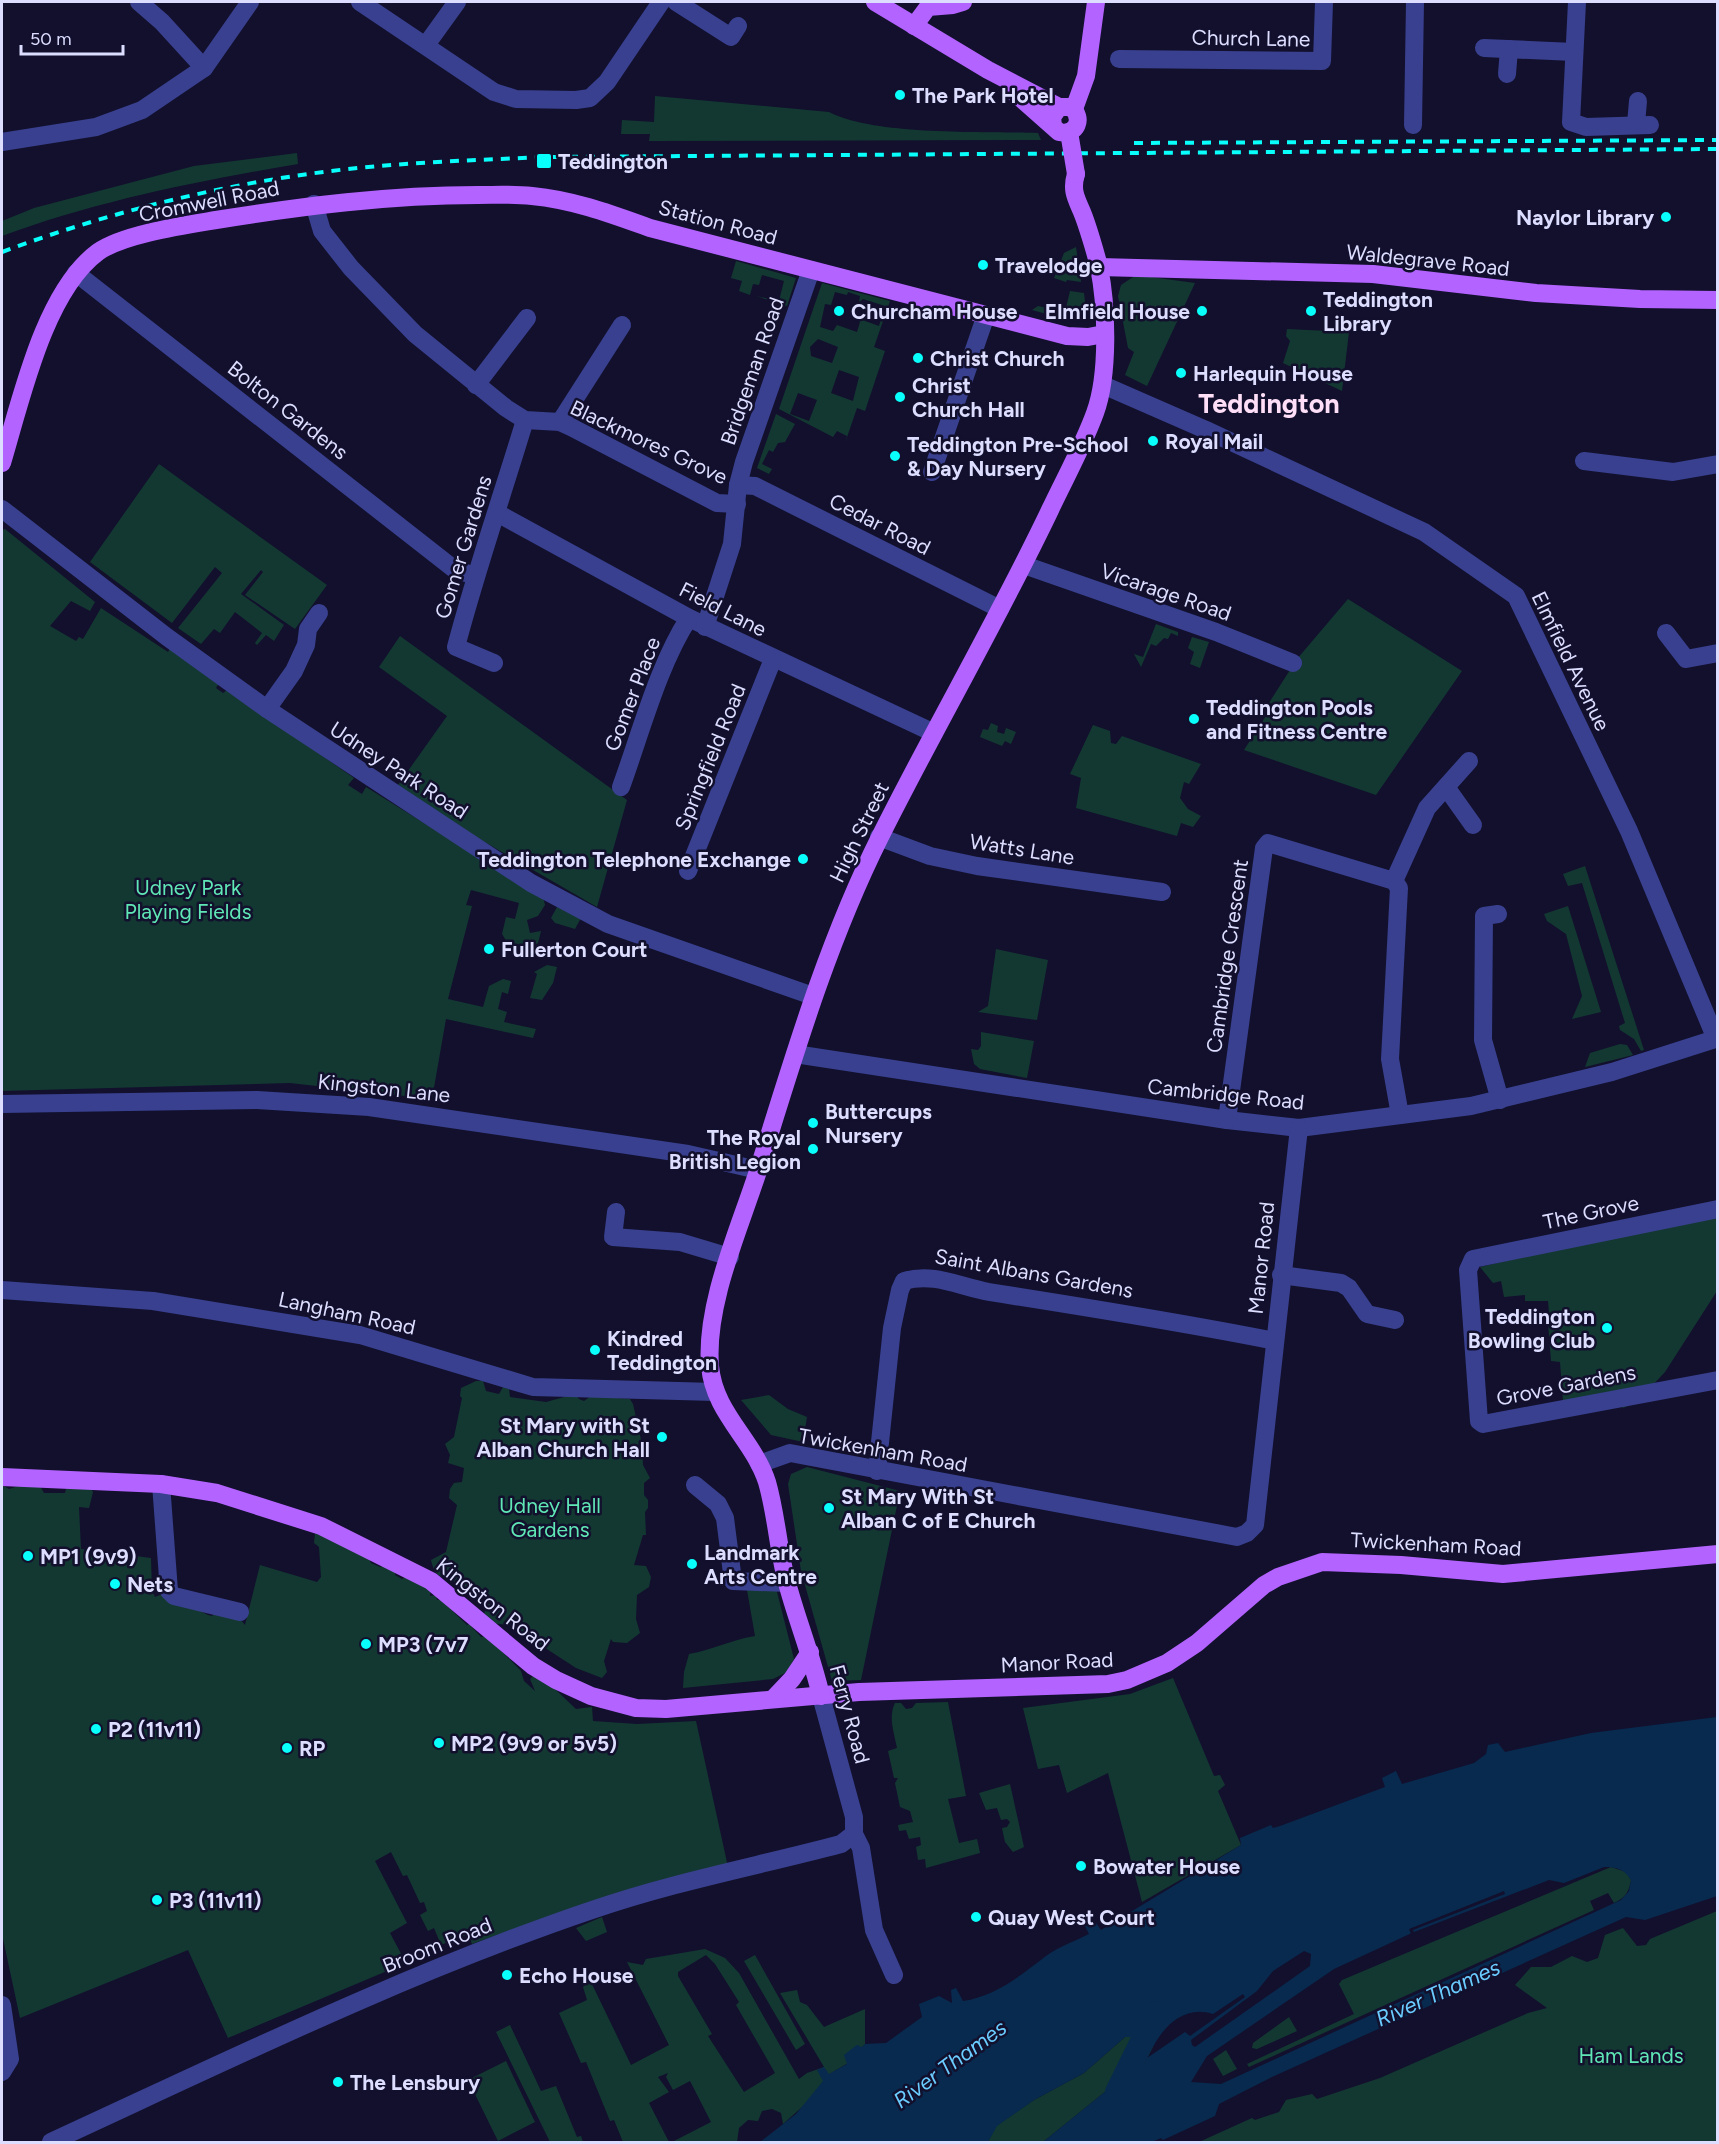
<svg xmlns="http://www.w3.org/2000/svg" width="1719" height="2144" viewBox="0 0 1719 2144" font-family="Figtree,sans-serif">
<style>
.green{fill:#133832;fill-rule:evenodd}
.water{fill:#082a4f;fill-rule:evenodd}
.pier{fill:#12102d}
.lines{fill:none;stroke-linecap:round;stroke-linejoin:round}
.river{stroke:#082a4f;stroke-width:24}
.minor{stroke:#39408f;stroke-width:18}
.major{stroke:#b363ff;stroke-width:18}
.rail{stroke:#08fffb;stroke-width:4;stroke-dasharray:9 8;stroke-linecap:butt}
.major-bridge{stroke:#b363ff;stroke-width:18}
.poi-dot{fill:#08fffb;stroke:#12102d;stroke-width:2}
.labels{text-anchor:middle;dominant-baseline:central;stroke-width:5;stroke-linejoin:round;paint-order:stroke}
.street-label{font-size:21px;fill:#dcddff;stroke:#12102d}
.poi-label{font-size:21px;font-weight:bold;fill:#dcddff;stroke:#12102d;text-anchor:start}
.park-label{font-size:21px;fill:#60e7b6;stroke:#12102d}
.water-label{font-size:22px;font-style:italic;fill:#6accff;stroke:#12102d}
.district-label{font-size:27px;font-weight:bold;fill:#ffdef7;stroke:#12102d}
</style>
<rect width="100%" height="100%" fill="#12102d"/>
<!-- green -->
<g class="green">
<path d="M655,96l174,16c47,24 154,19 209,21l3,7 -392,1 1,-7h-29l1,-14 32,2z"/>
<path d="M297,153l1,11c-100,17 -201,37 -296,72v-15l32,-13 160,-42z"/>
<path d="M1076,247l5,35 -14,-2 -1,2 -12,-4 10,-25z"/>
<path d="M736,261l60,17 -9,28 -31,-10 23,5 5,-20 -22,-6 -3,10 -6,-1 -3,11 -11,-4 3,-10 -11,-3z"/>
<path d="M1136,275l59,8 -48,103 -22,-11 9,-23 -6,-4 -10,-52 3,-11z"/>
<path d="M822,283l68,18 -16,46 11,4 -20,60 -8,-3 -12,35 2,-7 -10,-5 -4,6 -54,-28zM835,292l12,3 1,-3 12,4 -1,6 4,-3 22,7 -6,20 -25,-9 6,5 -3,10 -20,-7 -4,6 -13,-4 5,-23 6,1zM818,339l20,8 -6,16 -21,-7 -1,-9zM839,370l20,7 -6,24 -22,-8zM798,393l19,7 -8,21 -19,-7z"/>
<path d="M1070,291l14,2 2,17 -5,10 -9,1 -40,-11 6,-4 27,6z"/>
<path d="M1287,329l62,3 -7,59 -59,-28 7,-22 -4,-5z"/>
<path d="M776,414l19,10 -10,18 -7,1 -5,9 -4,-2 -7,14 10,5 -3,5 -12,-6z"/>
<path d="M159,464l168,121 -32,44 -50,-34 18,-23 -2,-2 -20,24 43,31 -10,16 -8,-6 -9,10 -2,-2 7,-10 -27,-21 -15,21 -6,-4 -13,15 -23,-16 44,-55 -7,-6 -43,56 -82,-61z"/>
<path d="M5,529l90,73 -5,9 -19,-10 -21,25 26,15 3,-4 4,2 18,-31 67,44 3,-5 48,36 -3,5 7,5 4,-3 127,88 -6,7 14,9 4,-7 177,110 2,8 -7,11 -11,4 3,13 11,-2 -3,12 -14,8 -14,-4 -8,-13 4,-17 9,2 4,-16 -48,-13 -5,15 6,1 -24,93 35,8 6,-21 14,-7 8,2 -3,13 -6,-2 -4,17 9,3 -3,10 32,7 -3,9 -87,-19 -14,80 -142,-16 -288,8v-561z"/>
<path d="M1348,599l114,72 -86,124 -132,-45 27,-42 -4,-2 30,-47z"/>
<path d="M1156,624l22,8v4l-7,-3 -3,6 -4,-1 -8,8 -5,-2 -10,23 -7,-13 9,3z"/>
<path d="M400,636l227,164 -30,107 -133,-77 -66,-45 49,-69 -68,-49z"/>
<path d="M1192,637l17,5 -9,26 -10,-4 4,-12 -6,-4z"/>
<path d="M991,723l7,3 -1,6 7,2 2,-6 10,4 -5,12 -6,-3 -3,5 -22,-9 3,-8 5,1z"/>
<path d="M1093,725l17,6 1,12 5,1 6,-8 79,28 -12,20 -5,-2 -4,16 8,11 13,7 -8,11 -12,-4 -4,13 -101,-28 5,-30 -11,-4z"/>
<path d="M1585,866l59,184 -3,1 -7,-12 -14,-9 -1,-4 6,-3 -43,-140 -14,3 -5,-12z"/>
<path d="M1568,906l33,106 -29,7 10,-23 -16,-62 -19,-13 -3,-7z"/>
<path d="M557,907l25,9 -7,13 -20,-6 -4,-5z"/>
<path d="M996,949l52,11 -11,60 -59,-8 10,-6z"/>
<path d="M547,965l10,2 -4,16 -11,17 -12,-2 7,-24 -3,-2z"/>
<path d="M981,1032l53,9 -7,37 -47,-9 -6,-5 -3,-15 7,1 3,-4z"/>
<path d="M1620,1044l7,1 6,10 -48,12 5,-14z"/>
<path d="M1717,1212v79l-52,81 -28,30 -14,6 -6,-5 -54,-2 -3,-39 -9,-1 -3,-38 -19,1 -1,-7 21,-4 -1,-12h-23v-6l-21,2 -3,-16 -8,2 -13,-16z"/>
<path d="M476,1381h7l3,10 13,3 4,-7 6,2 1,8 36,5 29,-8 4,5 5,2 7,-5 39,3 3,5 9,40 1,21 7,13 -6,5v12l4,5v8l-3,4 1,23h-3l-9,30 12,1 5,11 -2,10 -12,8 -1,24 4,14 -13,10 -14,-1 -2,-3 -7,22 3,11 -5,6 -26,-10 -66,-43 -21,-2 -5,-9 3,-9 6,-2 -17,-14 -6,6c-6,-3 -10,-8 -16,-13 -11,-9 -18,0 -23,-22l15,-8 11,-47 -8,-7 1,-9 4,-6 8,-1 2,-14 -16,-5 2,-8 -5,-11 9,-7 8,-39 -2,-2 1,-8z"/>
<path d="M769,1395l19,14 19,8 -4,25 -32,-7 -30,-35z"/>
<path d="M807,1467l93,24 -39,189 -29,1 -31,-110 -13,-87 3,-10z"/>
<path d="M24,1484h15l5,9h21l2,-8h22l4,7 -4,16 -10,-1 2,42 70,9 1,33 3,6 10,-4 43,22 4,1 4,-4 24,7 5,6 15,-60 57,17 4,-5 -2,-30 -5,-4 1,-10 7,-4 47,30 2,4 9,4 7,-2 8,4v6l7,4 5,-3 25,8 -2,12 6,-1 1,5h4l26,25 2,-1 12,13 6,-1 34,35 3,10 11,10 -5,-12 7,-7 39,37 16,-2 1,14 44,3 59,-3 32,146 -135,34 -121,43 -4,-10 -27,11 -7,-17 -6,3 -8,-16 7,-4 -3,-9 -4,1 -13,-28 -4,1 -12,-24 -16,9 32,62 -17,10 16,30 -178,75 -40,-88 -168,68 -18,-84v-449l7,4z"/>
<path d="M776,1588l18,71 -7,13 -14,7 -90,9 1,-16 5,-18c24,-4 41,-14 66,-18l-8,-46z"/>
<path d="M1173,1678l41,98 6,-1 5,10 -7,6 23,54 -99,57 -34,-129 -41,20 -8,-28 -21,4 -15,-61 107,-14z"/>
<path d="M948,1702l18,94 -18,3 11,44 18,-4 3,14 -54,15 -1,-9 -7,1 -2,-13 5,-2 -1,-8 -11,2 -3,-9 -7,1 -1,-6 15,-3 -3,-11 -10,-4 -5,-24 3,-5h-4l-6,-27 9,-3c-3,-16 -9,-31 -2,-45h6l5,6 6,-1 4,-5z"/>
<path d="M1010,1784l14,63 -11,5 -8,-10 -3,-14 5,-1 3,-5 -3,-3 -6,1 -4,-12 -11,2 -7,-17z"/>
<path d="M1611,1867l15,5 5,8c-2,12 -6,18 -17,23l-6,-10 -18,8 4,9 -345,157 -2,-3 107,-50 -15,-30 3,-4z"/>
<path d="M1717,1911v231h-518l53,-24 3,2 24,-8 7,-12 26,-6 5,5 63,-21 148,-65 19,-5 -32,-23 16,-18h20l21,-11 15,6 11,-4 7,-23 18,-7 14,18 9,-1 4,-6z"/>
<path d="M602,1917l5,15 -21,9 -10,-13z"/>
<path d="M705,1949l20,9 14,15 60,106 8,-6 17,-6 -44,-74 17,-3 3,12 7,3 17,22 41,-18v35l-17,19 -20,12 -18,25 -27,24 -2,-11 -9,-4 -10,2 -4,10 -10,-1 -9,8 -2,14h-65l39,-20 -21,-41 -17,9 -7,-13 2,-4 -10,4 11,15 -20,11 20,39h-46l-9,-22 -4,1 -24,-59 -5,1 -22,-50 28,-13 -4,-13 7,-7 41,85 38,-20 -42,-83 16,3 3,-6zM706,1955l9,9 24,38 -3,3 39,68 -31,19 -36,-56 4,-2 -34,-58v-4z"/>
<path d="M755,1955l50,89 -9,6 -52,-89z"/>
<path d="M1289,2017l8,14 -40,18 -5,-1 1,-5z"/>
<path d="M510,2025l31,66 15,-5 21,51 4,-1 2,6h-33l-54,-110z"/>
<path d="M1125,2037h6l22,10 -11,21 -17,-9 -14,28 -68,55h-55l8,-16 38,-26 50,-27z"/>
<path d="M1226,2050l11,19 -14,7 -10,-17z"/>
<path d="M506,2061l29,61 -37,19 -30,-61z"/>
</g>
<!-- water -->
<path class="water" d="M1717,1717v179l-72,24 -19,-3 -354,160 -53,27 -4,12 -52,24 -2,-2 -9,4h-109l68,-55 14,-29 17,10 5,-10 38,-26 5,4 55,-39 -2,-3 -30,20c-27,-9 -48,10 -60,33l-22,-10h-6l-41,36 -50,27 -37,26 -9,16h-228l36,-28 27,-33 -6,-11 7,-3 5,7 18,-10 -3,-9 13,-10 5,2 3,-3 21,-1 36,-26 -3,-13 20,-8 13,7 -1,-13 5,-2 7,13c33,-5 58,-26 83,-45 12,-9 29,-15 43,-22l-4,-8 11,-3 5,7 140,-85 -1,-7 31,-13 2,3 7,-2 105,-39 -3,-9 14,-7 6,13 72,-21 12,-9 2,-9 10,-2 7,9 86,-19zM1604,1867c13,0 20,2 27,13l-2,11 -8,9 -400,184 -30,-2 16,-26 127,-87 80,-37 135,-52 15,3zM1304,1951l7,3 -1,12 -115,81 -3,-2 -1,-5 66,-49 16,-20z"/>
<!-- pier -->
<path class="pier" d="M1504,1891l1,3 -92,36 2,5 -3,2 -1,-3 -2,-5z"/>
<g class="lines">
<!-- river -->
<path class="river" d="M1117,2092l39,-79"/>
<!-- minor -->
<g class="minor">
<path d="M139,2l23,20 42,46"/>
<path d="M360,2l134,90 22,7 60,1 14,-2 17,-16 54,-80"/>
<path d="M676,2l55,35 7,-11"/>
<path d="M1577,2l-6,120 15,5 64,-2"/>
<path d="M426,45l31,-43"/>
<path d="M1484,48l90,4"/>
<path d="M1119,59l203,2 2,-59"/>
<path d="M1507,74l2,-25"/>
<path d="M1636,124l2,-23"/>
<path d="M1413,125l2,-123"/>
<path d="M2,142l94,-15 46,-17 62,-42 46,-66"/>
<path d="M314,204l8,27 29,37 64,66 91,74 19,12 35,2 11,5 146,76 20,1"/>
<path d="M76,273l378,296 21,7"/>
<path d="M476,385l51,-67"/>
<path d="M1103,385l103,45 218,102 92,64 113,235 87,208"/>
<path d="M560,422l62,-97"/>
<path d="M1584,461l89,11 45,-8"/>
<path d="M932,472l54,-157"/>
<path d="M738,485l17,1 245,123"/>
<path d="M2,509l165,128 100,72 264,174 77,41 205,72"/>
<path d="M497,513l192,105 245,115"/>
<path d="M1024,565l192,67 77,31"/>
<path d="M705,627l27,-83 6,-59 6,-23 67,-192"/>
<path d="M1666,633l20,26 32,-6"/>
<path d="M494,663l-38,-16c20,-76 46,-151 69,-227"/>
<path d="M267,709l27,-38 12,-26 2,-16 11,-16"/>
<path d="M621,787c19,-52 38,-124 68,-169"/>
<path d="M1446,787l27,38"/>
<path d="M879,837l51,19 47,10 185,26"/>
<path d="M688,871l85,-212"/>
<path d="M1394,881l33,-73 42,-47"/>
<path d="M1498,914l-14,2 -1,124 17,60"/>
<path d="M795,1054l432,66 72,8 172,-22 141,-34 106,-34"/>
<path d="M2,1104l255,-4 112,7 319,47 70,16"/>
<path d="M1227,1120l37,-272 4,-5 126,38 5,7 -9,171 10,56"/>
<path d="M1718,1209l-245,50 -5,11 11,151 4,3 235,-44"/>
<path d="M616,1212l-3,25 67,5 50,15"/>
<path d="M1281,1275l60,8 8,5 18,26 28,6"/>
<path d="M2,1290l151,11 207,34 173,52 182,5"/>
<path d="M759,1464l31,-11 447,84 10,-4 8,-8 44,-397"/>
<path d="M877,1471l15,-143 8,-38 4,-9c30,-9 56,6 85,11 96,15 191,30 286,49"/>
<path d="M161,1484l8,107 5,5 66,16"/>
<path d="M695,1485l23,19 7,14 8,63 54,2"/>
<path d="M821,1696l33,121v17l7,14 13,82 20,45"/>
<path d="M2,2005l8,54 -8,13"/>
<path d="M51,2142c178,-82 355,-169 541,-232 81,-28 166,-44 249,-66l13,-10"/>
</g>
<!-- major -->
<g class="major">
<path d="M875,2l113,68 71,37"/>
<path d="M914,26l14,-19 25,-2 10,-3"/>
<path d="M1015,93l44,39c18,4 25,-14 12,-25h-12l-7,10 1,9"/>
<path d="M1074,109l12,-33 10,-74"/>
<path d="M1099,267l274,7 163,19 104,6 78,1"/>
<path d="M2,463c19,-63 42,-171 96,-211 25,-18 88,-27 118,-32 87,-14 174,-25 262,-25 18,0 36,-1 54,1 42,4 79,18 118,32l417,108 21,1 16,-3"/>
<path d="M2,1477l159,7 56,9 104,33 110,55 102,85 23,14 35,16 45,12 30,1 193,-17 249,-8 19,-4 40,-17 30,-20 67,-58 14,-8 44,-15 79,3 102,9 215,-20"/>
<path d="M821,1696c-9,-40 -25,-78 -35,-117 -8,-32 -10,-66 -19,-97 -14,-43 -53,-69 -57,-116 -5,-63 30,-138 49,-198 35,-112 68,-225 121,-331 55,-110 117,-216 170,-327 15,-32 33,-64 45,-97 14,-38 12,-106 4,-146 -3,-13 -12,-43 -17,-55 -6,-14 -11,-22 -6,-38"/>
<path d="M773,1699l19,-20 18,-27"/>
</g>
<!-- rail -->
<g class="rail">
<path d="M1134,143l584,-3"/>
<path d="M2,252c110,-41 228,-70 346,-83 65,-7 130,-9 196,-12l1174,-8"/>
</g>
<!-- major-bridge -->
<path class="major-bridge" d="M1070,138l6,36"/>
</g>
<!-- markers -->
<g class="poi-dot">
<circle cx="900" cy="95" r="6"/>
<rect x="536" y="153" width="16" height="16" rx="3"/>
<circle cx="1666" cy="217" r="6"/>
<circle cx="983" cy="265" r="6"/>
<circle cx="839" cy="311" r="6"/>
<circle cx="1202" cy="311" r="6"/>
<circle cx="1311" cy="311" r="6"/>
<circle cx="918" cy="358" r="6"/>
<circle cx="1181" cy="373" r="6"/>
<circle cx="900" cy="397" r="6"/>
<circle cx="1153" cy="441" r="6"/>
<circle cx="895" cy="456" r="6"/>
<circle cx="1194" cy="719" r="6"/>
<circle cx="803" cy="859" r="6"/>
<circle cx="489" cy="949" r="6"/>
<circle cx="813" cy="1123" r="6"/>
<circle cx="813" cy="1149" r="6"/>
<circle cx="1607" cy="1328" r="6"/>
<circle cx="595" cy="1350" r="6"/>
<circle cx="662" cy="1437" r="6"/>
<circle cx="829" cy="1508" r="6"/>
<circle cx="28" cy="1556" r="6"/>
<circle cx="692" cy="1564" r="6"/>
<circle cx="115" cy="1584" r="6"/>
<circle cx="366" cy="1644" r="6"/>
<circle cx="96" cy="1729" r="6"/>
<circle cx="439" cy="1743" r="6"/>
<circle cx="287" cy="1748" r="6"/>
<circle cx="1081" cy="1866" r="6"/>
<circle cx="157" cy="1900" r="6"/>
<circle cx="976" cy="1917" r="6"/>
<circle cx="507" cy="1975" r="6"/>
<circle cx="338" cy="2082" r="6"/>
</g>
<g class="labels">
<!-- street labels -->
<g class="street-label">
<text transform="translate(1251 38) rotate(1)">Church Lane</text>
<text transform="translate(209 201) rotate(-11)">Cromwell Road</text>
<text transform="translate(718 222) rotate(15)">Station Road</text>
<text transform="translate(1428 260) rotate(6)">Waldegrave Road</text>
<text transform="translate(752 371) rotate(-71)">Bridgeman Road</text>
<text transform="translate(288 410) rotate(38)">Bolton Gardens</text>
<text transform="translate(649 442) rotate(25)">Blackmores Grove</text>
<text transform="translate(880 524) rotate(27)">Cedar Road</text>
<text transform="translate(463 547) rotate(-73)">Gomer Gardens</text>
<text transform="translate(1166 592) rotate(19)">Vicarage Road</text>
<text transform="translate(723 609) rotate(27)">Field Lane</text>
<text transform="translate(1571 661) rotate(64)">Elmfield Avenue</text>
<text transform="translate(632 694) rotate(-69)">Gomer Place</text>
<text transform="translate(710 757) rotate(-68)">Springfield Road</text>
<text transform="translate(399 770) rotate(33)">Udney Park Road</text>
<text transform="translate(859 832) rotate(-64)">High Street</text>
<text transform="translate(1022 849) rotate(9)">Watts Lane</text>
<text transform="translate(1227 956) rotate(-82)">Cambridge Crescent</text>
<text transform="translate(384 1088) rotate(6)">Kingston Lane</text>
<text transform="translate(1226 1094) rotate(6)">Cambridge Road</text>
<text transform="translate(1591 1212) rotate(-12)">The Grove</text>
<text transform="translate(1261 1258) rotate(-84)">Manor Road</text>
<text transform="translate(1034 1273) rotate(10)">Saint Albans Gardens</text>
<text transform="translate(347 1313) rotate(12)">Langham Road</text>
<text transform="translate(1566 1385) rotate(-11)">Grove Gardens</text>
<text transform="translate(883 1450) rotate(10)">Twickenham Road</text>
<text transform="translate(1436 1544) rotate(3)">Twickenham Road</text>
<text transform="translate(493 1604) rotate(38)">Kingston Road</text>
<text transform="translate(1057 1662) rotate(-3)">Manor Road</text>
<text transform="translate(850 1714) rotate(75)">Ferry Road</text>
<text transform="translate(437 1945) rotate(-22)">Broom Road</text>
</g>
<!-- poi labels -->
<g class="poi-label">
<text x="912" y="95">The Park Hotel</text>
<text x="558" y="161">Teddington</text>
<text x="1654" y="217" text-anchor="end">Naylor Library</text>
<text x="995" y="265">Travelodge</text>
<text x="1323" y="299">Teddington<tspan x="1323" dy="24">Library</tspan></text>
<text x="851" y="311">Churcham House</text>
<text x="1190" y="311" text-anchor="end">Elmfield House</text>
<text x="930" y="358">Christ Church</text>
<text x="1193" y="373">Harlequin House</text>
<text x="912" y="385">Christ<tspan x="912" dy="24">Church Hall</tspan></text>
<text x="1165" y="441">Royal Mail</text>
<text x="907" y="444">Teddington Pre-School<tspan x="907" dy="24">&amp; Day Nursery</tspan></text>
<text x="1206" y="707">Teddington Pools<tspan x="1206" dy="24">and Fitness Centre</tspan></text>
<text x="791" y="859" text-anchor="end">Teddington Telephone Exchange</text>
<text x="501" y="949">Fullerton Court</text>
<text x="825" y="1111">Buttercups<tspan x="825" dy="24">Nursery</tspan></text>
<text x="801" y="1137" text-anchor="end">The Royal<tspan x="801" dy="24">British Legion</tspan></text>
<text x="1595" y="1316" text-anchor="end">Teddington<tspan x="1595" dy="24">Bowling Club</tspan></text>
<text x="607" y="1338">Kindred<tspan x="607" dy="24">Teddington</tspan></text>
<text x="650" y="1425" text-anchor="end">St Mary with St<tspan x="650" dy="24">Alban Church Hall</tspan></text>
<text x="841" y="1496">St Mary With St<tspan x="841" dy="24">Alban C of E Church</tspan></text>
<text x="704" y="1552">Landmark<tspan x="704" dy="24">Arts Centre</tspan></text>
<text x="40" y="1556">MP1 (9v9)</text>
<text x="127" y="1584">Nets</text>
<text x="378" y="1644">MP3 (7v7</text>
<text x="108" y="1729">P2 (11v11)</text>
<text x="451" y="1743">MP2 (9v9 or 5v5)</text>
<text x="299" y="1748">RP</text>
<text x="1093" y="1866">Bowater House</text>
<text x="169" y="1900">P3 (11v11)</text>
<text x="988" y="1917">Quay West Court</text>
<text x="519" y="1975">Echo House</text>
<text x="350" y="2082">The Lensbury</text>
</g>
<!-- park labels -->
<g class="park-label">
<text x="188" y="887">Udney Park<tspan x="188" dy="24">Playing Fields</tspan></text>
<text x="550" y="1505">Udney Hall<tspan x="550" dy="24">Gardens</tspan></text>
<text x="1631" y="2055">Ham Lands</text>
</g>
<!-- water labels -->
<g class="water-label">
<text transform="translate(1438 1993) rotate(-24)">River Thames</text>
<text transform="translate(950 2064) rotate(-36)">River Thames</text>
</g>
<!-- district labels -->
<g class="district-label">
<text x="1269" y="403">Teddington</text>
</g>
</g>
<!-- border -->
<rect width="1719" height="2144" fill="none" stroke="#dcddff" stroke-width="6"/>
<!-- scale -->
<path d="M21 45v9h102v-9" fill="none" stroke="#dcddff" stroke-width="3"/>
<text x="30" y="45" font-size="18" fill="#dcddff" stroke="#12102d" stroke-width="4.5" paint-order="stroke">50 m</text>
</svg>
